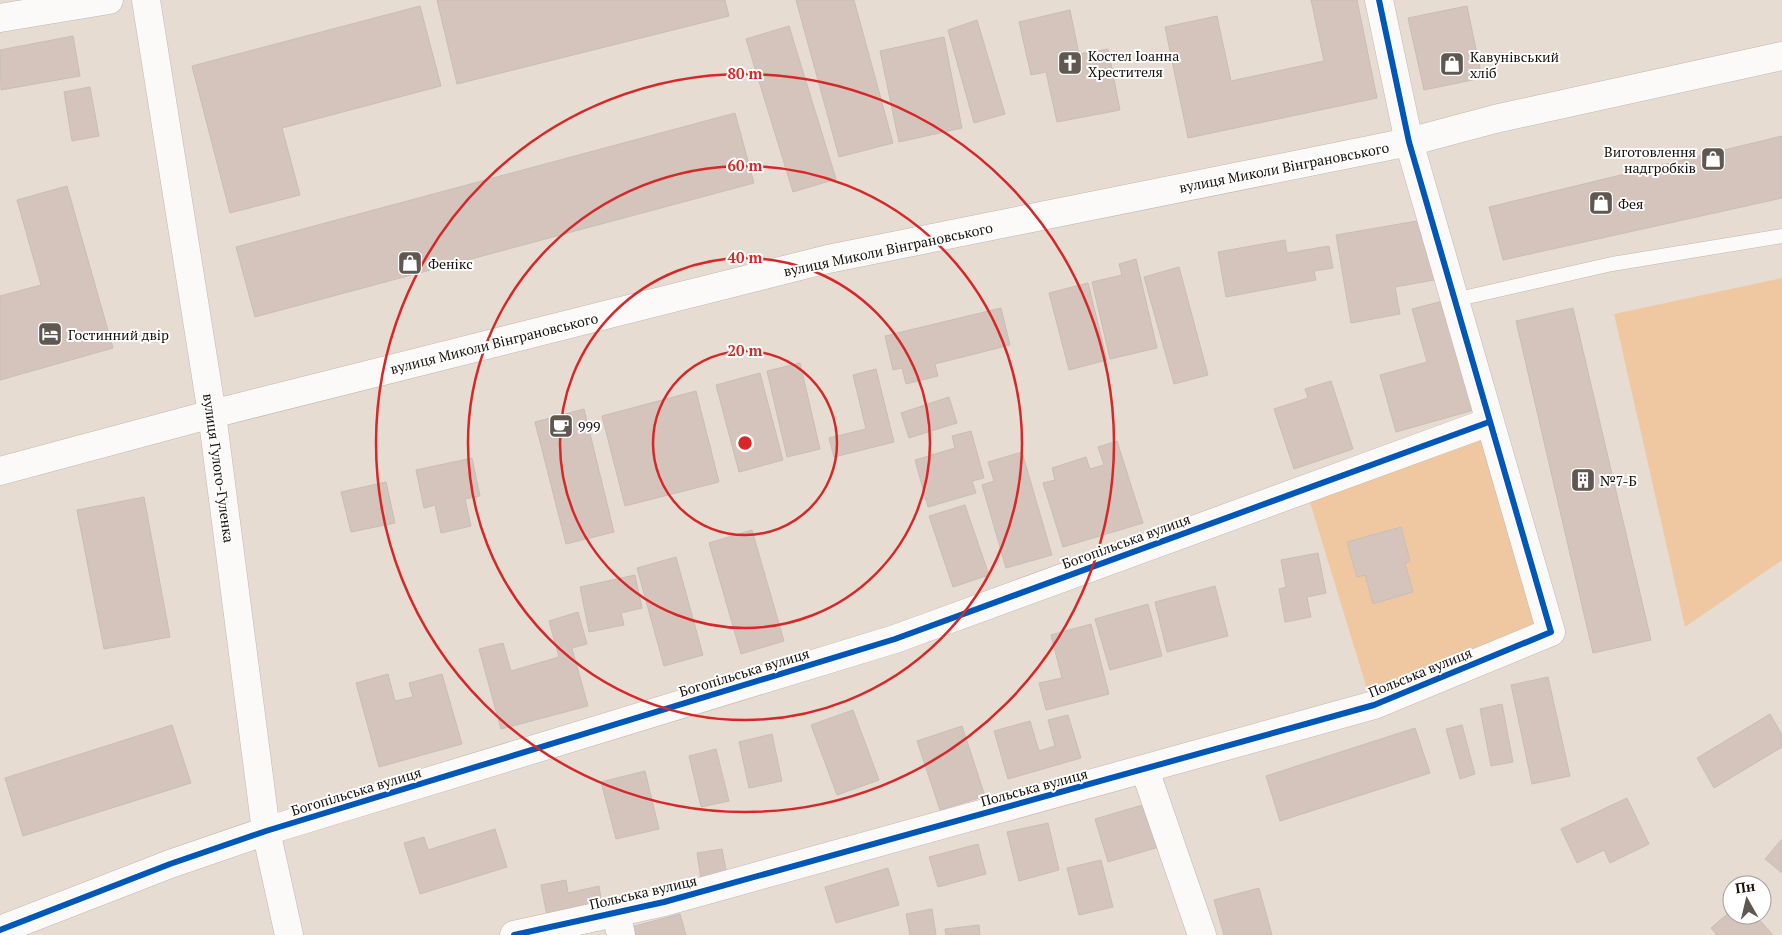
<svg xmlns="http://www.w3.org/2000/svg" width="1782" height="935" viewBox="0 0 1782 935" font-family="'PT Serif',serif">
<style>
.green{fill:#efc8a2}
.building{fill:#d5c4bb;stroke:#c8beb7}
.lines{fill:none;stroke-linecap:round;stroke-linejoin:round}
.lane-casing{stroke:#c0b7af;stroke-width:15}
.street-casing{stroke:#c0b7af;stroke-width:29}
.primary-casing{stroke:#c0b7af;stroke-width:29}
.lane{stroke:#fbfaf8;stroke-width:14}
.street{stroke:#fbfaf8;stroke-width:28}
.primary{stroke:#fbfaf8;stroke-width:28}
.cycleway-casing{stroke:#fff;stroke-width:9}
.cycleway{stroke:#0057b8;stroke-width:6}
.ring{fill:none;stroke:#d62828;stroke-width:2.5}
.labels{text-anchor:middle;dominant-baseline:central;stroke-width:4;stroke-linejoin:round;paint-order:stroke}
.poi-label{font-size:14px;fill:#16100a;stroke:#fff;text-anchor:start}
.street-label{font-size:14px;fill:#16100a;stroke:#fff}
.centre{fill:#d62828;stroke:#fff;stroke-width:2.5}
.ring-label{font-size:15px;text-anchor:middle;font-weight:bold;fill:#d62828;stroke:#fff;stroke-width:4;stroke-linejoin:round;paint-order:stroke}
</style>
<rect width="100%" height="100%" fill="#e7dcd2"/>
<!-- green -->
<g class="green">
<path d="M1782,278v282l-97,67 -71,-313z"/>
<path d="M1481,436l61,191 -172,72 -61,-200z"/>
</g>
<!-- building -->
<g class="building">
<path d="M437,0h288l4,16 -272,68z"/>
<path d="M796,0h58l39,143 -54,14z"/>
<path d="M1311,0h46l20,98 -189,40 -23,-111 52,-11 14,65 93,-20z"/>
<path d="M420,6l21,80 -159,42 18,67 -70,18 -38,-147z"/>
<path d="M1467,6l15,72 -58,12 -16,-72z"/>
<path d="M1070,10l9,44 29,-5 12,61 -63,12 -11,-50 -15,3 -12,-53z"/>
<path d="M977,20l28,94 -31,9 -26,-93z"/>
<path d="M789,26l47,153 -43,13 -47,-153z"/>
<path d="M73,36l7,40 -79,14 -1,-40z"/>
<path d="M944,37l18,91 -63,14 -19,-91z"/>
<path d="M90,87l9,49 -27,5 -8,-49z"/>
<path d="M735,113l19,70 -499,134 -19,-70z"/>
<path d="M1782,136v62l-279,62 -14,-53z"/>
<path d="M67,186l46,162 -113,32v-84l41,-11 -24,-85z"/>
<path d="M1423,220l11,60 -39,7 5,27 -49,9 -15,-88z"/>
<path d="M1285,240l2,13 42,-7 4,22 -19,3 2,9 -90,17 -8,-45z"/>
<path d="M1136,259l21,89 -47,11 -18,-77 30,-7 -3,-11z"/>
<path d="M1179,267l29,108 -34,9 -30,-107z"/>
<path d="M1088,283l19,77 -38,10 -20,-77z"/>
<path d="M1443,301l31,109 -78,22 -16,-57 47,-13 -15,-53z"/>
<path d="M1001,308l9,37 -75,19 3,12 -32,8 -4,-16 -9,2 -8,-34z"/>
<path d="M1573,308l78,332 -58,13 -77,-332z"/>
<path d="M800,363l20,86 -33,8 -20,-86z"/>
<path d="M876,369l18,73 -60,15 -5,-19 37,-9 -13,-54z"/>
<path d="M760,373l23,87 -44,12 -23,-87z"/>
<path d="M1331,381l22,68 -59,20 -20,-60 34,-11 -3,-9z"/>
<path d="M696,391l23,91 -94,24 -23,-90z"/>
<path d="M949,397l8,26 -48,15 -8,-25z"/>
<path d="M584,409l30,123 -48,12 -31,-122z"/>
<path d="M971,431l13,47 -12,3 4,12 -48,14 -13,-47 40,-12 -3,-12z"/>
<path d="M1117,441l26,82 -80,24 -20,-64 12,-3 -3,-12 34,-11 4,12 14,-4 -6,-18z"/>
<path d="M1022,452l30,103 -46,13 -24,-83 12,-4 -6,-19z"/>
<path d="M472,458l8,38 -15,3 6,27 -30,7 -6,-28 -11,3 -8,-38z"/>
<path d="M386,482l9,41 -44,9 -10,-40z"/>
<path d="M144,497l26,140 -66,12 -27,-139z"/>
<path d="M965,505l24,70 -36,12 -24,-71z"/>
<path d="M1401,527l9,34 -5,2 8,29 -40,12 -8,-29 -8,2 -10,-35z"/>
<path d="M752,530l32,111 -43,13 -32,-111z"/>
<path d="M1318,553l8,40 -19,4 4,20 -26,5 -6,-33 7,-2 -5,-27z"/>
<path d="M676,557l27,98 -39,11 -27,-98z"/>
<path d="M635,575l7,33 -21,5 3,12 -35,7 -9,-45z"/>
<path d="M1215,586l13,50 -61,16 -12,-50z"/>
<path d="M1148,604l14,52 -52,14 -15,-51z"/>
<path d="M578,612l9,32 -15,4 16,58 -87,23 -22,-80 24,-6 8,28 48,-14 -10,-36z"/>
<path d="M1091,624l18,70 -63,16 -7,-27 23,-5 -11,-43z"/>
<path d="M388,674l7,27 18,-4 -4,-14 33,-9 20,70 -83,23 -23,-84z"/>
<path d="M1548,677l22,99 -38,8 -21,-99z"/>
<path d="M1502,704l11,58 -22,4 -11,-57z"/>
<path d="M853,710l26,70 -42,15 -26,-70z"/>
<path d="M1770,714l12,21v12l-68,41 -17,-30z"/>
<path d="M1068,715l13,43 -73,21 -14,-48 36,-10 9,30 16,-5 -7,-26z"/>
<path d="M172,725l19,58 -168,53 -18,-58z"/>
<path d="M1462,725l13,49 -15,5 -14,-50z"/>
<path d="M962,726l23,70 -45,14 -23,-69z"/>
<path d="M1415,728l15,45 -150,48 -14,-45z"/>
<path d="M772,734l10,47 -33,7 -10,-46z"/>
<path d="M716,749l13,52 -28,6 -12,-51z"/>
<path d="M645,771l14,58 -43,10 -15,-57z"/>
<path d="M1627,798l22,46 -39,19 -6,-13 -27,13 -16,-34z"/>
<path d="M1146,804l13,43 -51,15 -13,-43z"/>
<path d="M1048,823l11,47 -40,11 -12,-49z"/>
<path d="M495,829l12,38 -87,27 -16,-51 20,-6 4,13z"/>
<path d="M1782,839v34l-17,-14z"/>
<path d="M978,844l8,30 -48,13 -9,-30z"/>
<path d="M722,849l5,26 -26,4 -4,-26z"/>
<path d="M1101,860l12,47 -34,8 -12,-47z"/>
<path d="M888,868l11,37 -63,18 -11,-36z"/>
<path d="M566,880l2,13 31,-7 3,19 -55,11 -6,-31z"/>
<path d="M1259,888l13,47h-48l-10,-35z"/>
<path d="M932,909l4,26h-26l-4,-21z"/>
<path d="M1732,910v5h23l18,20h-56l-6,-7z"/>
<path d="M680,914l6,21h-52l-3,-8z"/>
<path d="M979,925l1,10h-34l-1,-6z"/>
</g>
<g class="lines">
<defs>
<path id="lane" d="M1454,300l158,-36 170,-28"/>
<g id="street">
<path d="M146,0l66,414 54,417 23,104"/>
<path d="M0,18l109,-18"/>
<path d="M1145,770l57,165"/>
<path d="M616,912l5,23"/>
<path d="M0,930l170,-66 96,-33 629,-192 594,-217"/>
<path d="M514,935l150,-33 710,-197 177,-73 -142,-490 -30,-142"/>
</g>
<path id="primary" d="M0,471l212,-57 616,-155 581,-117 86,-23 287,-63"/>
</defs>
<!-- lane casing -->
<use href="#lane" class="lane-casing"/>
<!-- street casing -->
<use href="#street" class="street-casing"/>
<!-- primary casing -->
<use href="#primary" class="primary-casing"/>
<!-- lane -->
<use href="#lane" class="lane"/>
<!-- street -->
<use href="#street" class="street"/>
<!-- primary -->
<use href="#primary" class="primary"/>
<defs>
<g id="cycleway">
<path d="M0,930l170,-66 96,-33 629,-192 594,-217"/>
<path d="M514,935l150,-33 710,-197 177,-73 -142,-490 -30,-142"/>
</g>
</defs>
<!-- cycleway casing -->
<use href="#cycleway" class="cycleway-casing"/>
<!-- cycleway -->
<use href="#cycleway" class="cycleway"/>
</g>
<!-- distance rings -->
<g class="ring">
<circle cx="745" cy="443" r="92"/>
<circle cx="745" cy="443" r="185"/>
<circle cx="745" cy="443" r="277"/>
<circle cx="745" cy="443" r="369"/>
</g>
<!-- icons -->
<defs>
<symbol id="church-square" viewBox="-11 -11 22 22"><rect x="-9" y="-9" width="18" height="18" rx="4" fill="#5f5750" stroke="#fff"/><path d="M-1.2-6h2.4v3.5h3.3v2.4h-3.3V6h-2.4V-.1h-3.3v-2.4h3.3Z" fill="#fff"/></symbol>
<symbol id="shop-square" viewBox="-11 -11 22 22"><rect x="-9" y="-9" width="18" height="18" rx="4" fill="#5f5750" stroke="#fff"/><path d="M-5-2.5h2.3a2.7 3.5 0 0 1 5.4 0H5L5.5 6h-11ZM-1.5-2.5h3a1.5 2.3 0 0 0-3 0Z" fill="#fff"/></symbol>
<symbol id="hotel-square" viewBox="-11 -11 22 22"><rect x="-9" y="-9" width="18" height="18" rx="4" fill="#5f5750" stroke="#fff"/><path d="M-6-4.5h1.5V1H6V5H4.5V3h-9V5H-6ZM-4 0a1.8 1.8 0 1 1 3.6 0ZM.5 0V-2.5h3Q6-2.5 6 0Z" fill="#fff"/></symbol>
<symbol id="cafe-square" viewBox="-11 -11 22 22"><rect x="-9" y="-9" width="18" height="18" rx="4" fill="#5f5750" stroke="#fff"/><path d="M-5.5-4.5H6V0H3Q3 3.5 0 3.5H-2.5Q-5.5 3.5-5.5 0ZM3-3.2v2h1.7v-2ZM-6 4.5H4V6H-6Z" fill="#fff"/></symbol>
<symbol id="building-square" viewBox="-11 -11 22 22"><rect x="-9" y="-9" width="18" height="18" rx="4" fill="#5f5750" stroke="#fff"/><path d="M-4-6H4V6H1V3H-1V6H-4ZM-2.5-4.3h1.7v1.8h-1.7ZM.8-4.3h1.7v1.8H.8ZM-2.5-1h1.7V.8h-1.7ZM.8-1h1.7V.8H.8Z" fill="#fff"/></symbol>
</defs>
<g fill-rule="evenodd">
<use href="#church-square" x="1056" y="49" width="28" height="28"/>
<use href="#shop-square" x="1438" y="50" width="28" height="28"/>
<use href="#shop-square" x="1699" y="145" width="28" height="28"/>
<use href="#shop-square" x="1587" y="189" width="28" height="28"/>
<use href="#shop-square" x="396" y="249" width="28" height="28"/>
<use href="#hotel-square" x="36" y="320" width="28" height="28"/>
<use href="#cafe-square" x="547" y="412" width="28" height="28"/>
<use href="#building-square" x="1569" y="466" width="28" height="28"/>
</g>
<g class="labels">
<!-- poi labels -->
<g class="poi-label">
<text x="1088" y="55">Костел Іоанна<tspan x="1088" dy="16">Хрестителя</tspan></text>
<text x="1470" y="56">Кавунівський<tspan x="1470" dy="16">хліб</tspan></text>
<text x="1696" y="151" text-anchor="end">Виготовлення<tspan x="1696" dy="16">надгробків</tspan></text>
<text x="1618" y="203">Фея</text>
<text x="428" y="263">Фенікс</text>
<text x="68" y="334">Гостинний двір</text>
<text x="578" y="426">999</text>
<text x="1600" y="480">№7-Б</text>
</g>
<!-- street labels -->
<g class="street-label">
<text transform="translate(1284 167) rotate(-11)">вулиця Миколи Вінграновського</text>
<text transform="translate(888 249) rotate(-12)">вулиця Миколи Вінграновського</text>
<text transform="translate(494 343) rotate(-14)">вулиця Миколи Вінграновського</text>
<text transform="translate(219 468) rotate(82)">вулиця Гулого-Гуленка</text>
<text transform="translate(1126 541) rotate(-20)">Богопільська вулиця</text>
<text transform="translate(744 672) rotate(-17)">Богопільська вулиця</text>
<text transform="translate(1420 672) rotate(-22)">Польська вулиця</text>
<text transform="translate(1034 787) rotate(-15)">Польська вулиця</text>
<text transform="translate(356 791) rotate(-17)">Богопільська вулиця</text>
<text transform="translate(643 892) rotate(-13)">Польська вулиця</text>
</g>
</g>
<circle cx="745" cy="443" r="8" class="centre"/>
<g class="ring-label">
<text x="745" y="79">80 m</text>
<text x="745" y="171">60 m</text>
<text x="745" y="263">40 m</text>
<text x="745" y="356">20 m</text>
</g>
<!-- north arrow -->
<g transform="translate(1747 900) rotate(352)"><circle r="24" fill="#ffffff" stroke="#a29f9d"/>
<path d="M0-4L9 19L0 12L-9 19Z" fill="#5f5750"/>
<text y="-8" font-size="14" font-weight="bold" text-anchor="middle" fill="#16100a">Пн</text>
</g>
</svg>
